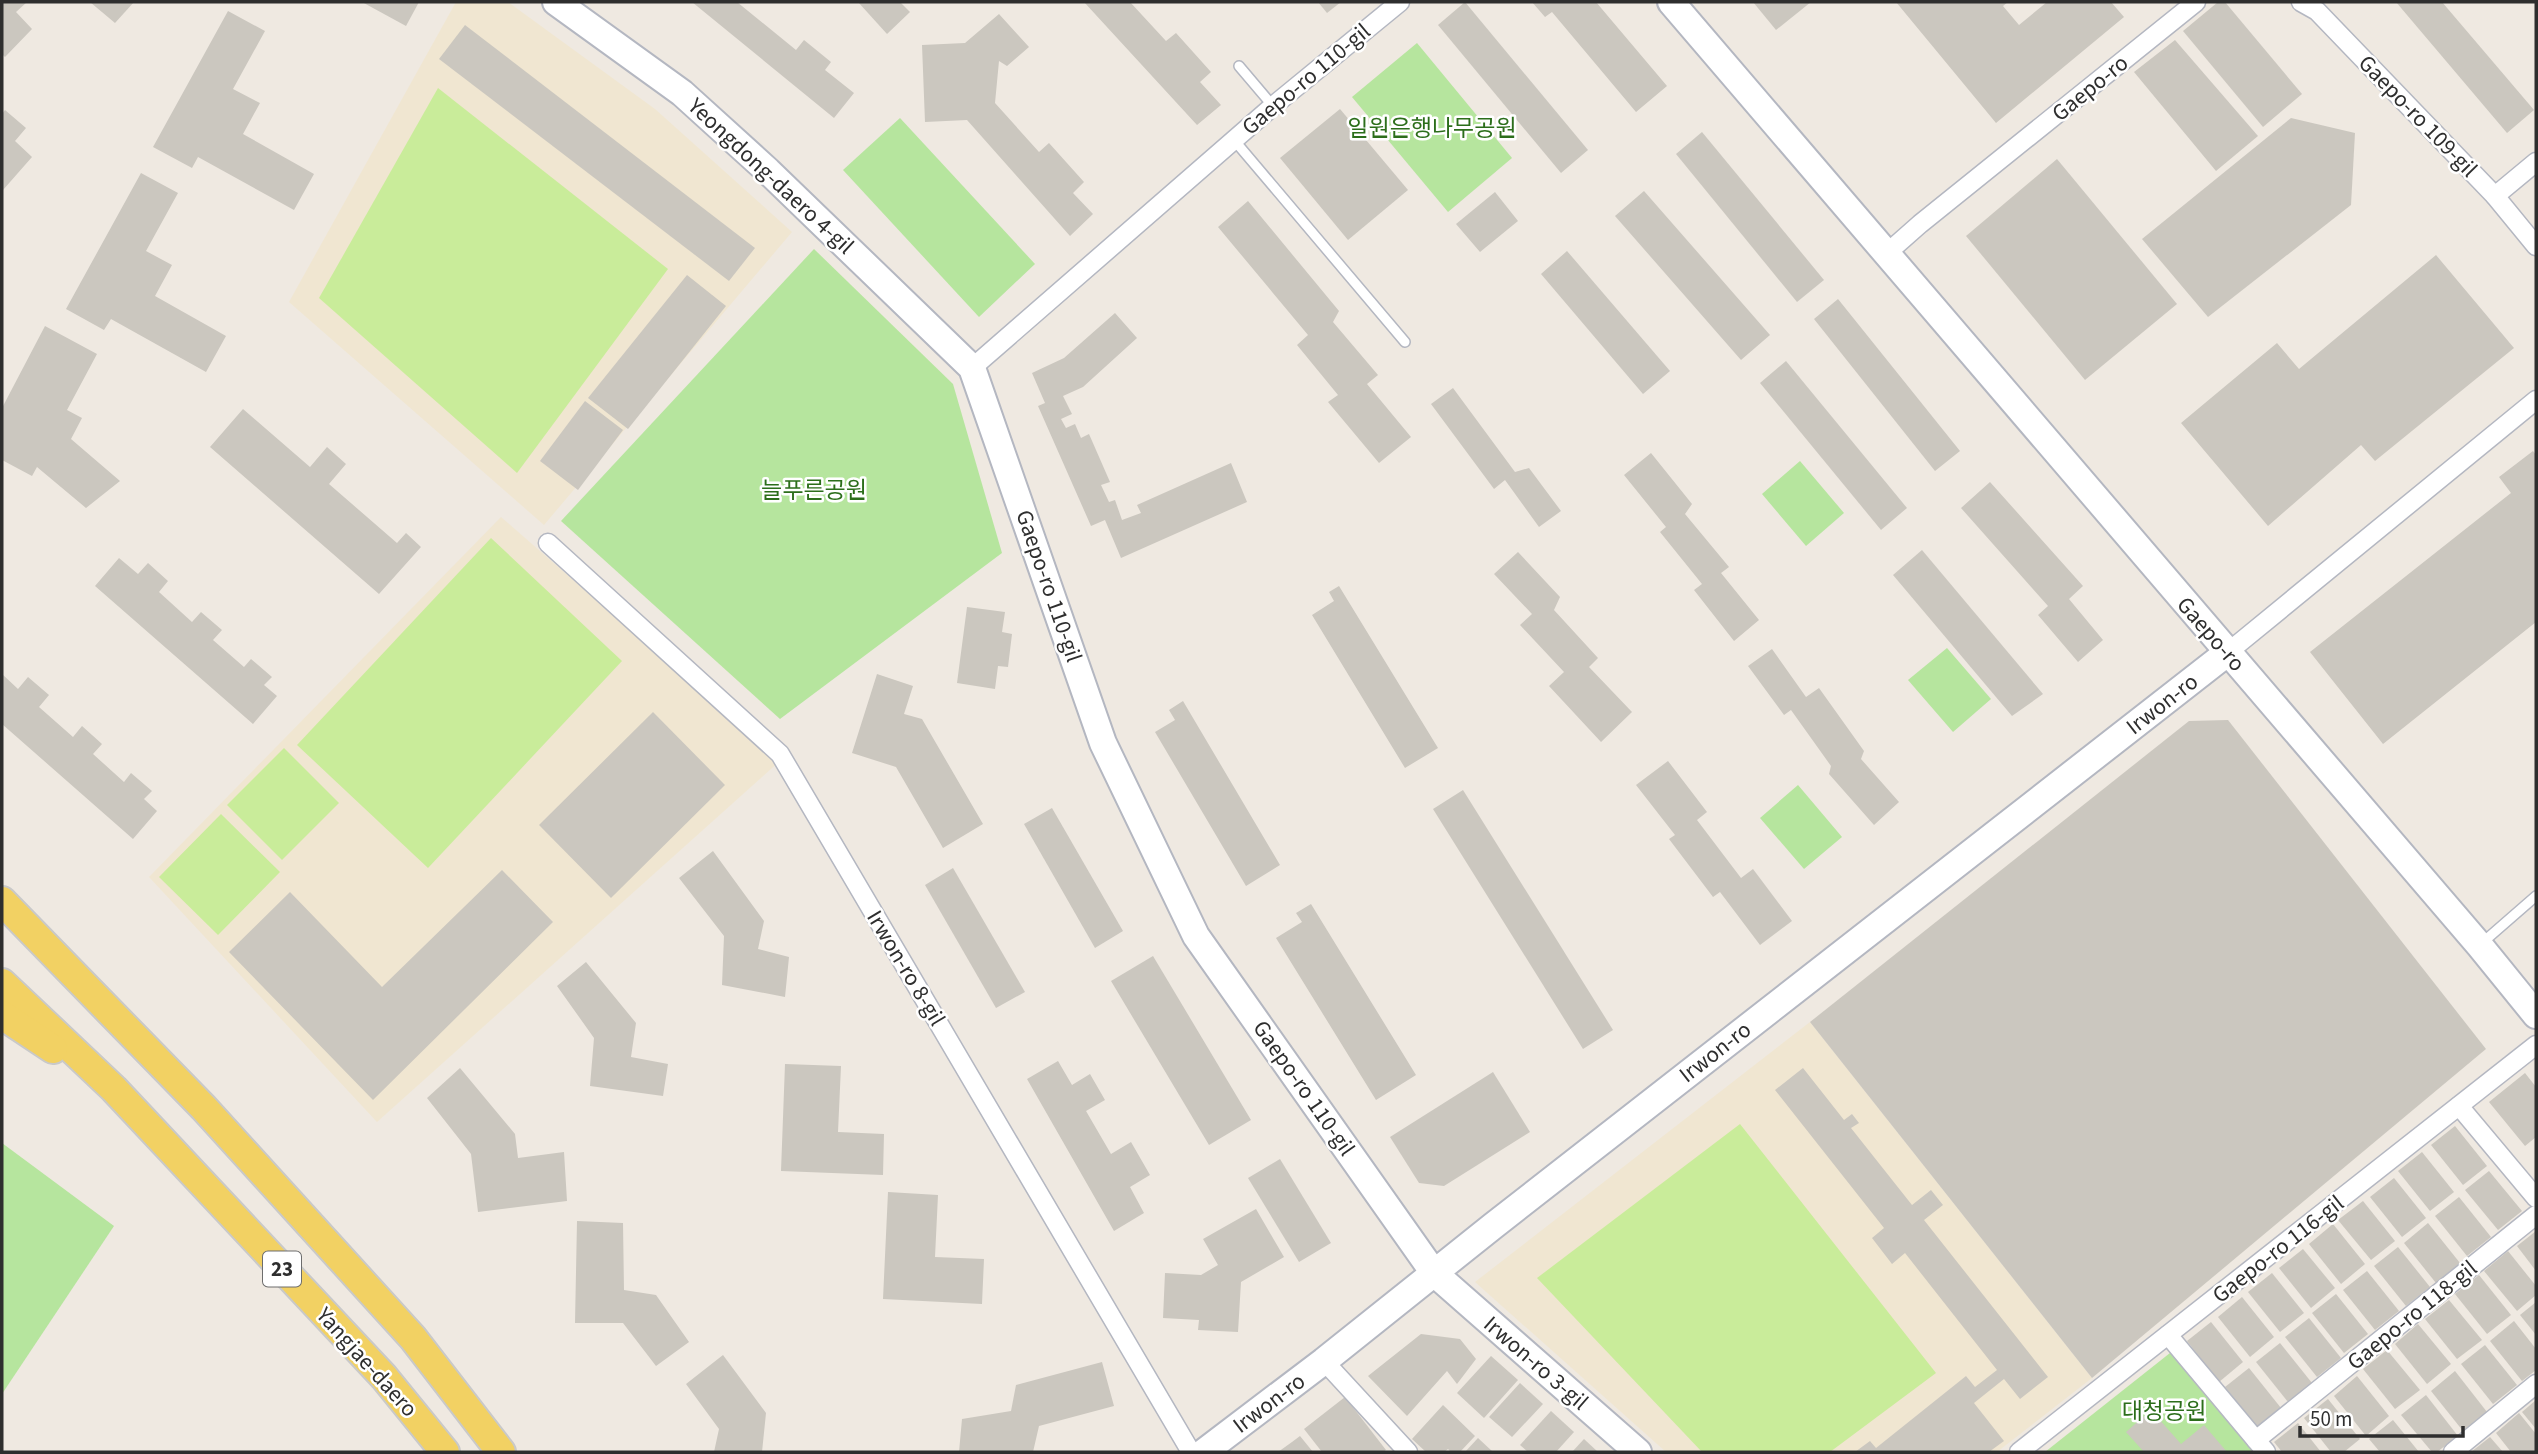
<svg xmlns="http://www.w3.org/2000/svg" width="2538" height="1454" viewBox="0 0 2538 1454" font-family="'Source Sans 3','Noto Sans KR',sans-serif">
<style>
.education{fill:#f0e6d1}
.green{fill:#b6e59e}
.pitch{fill:#c9ec9a}
.building{fill:#cbc7bf}
.lines{fill:none;stroke-linecap:round;stroke-linejoin:round}
.lane-casing{stroke:#b4b7c1;stroke-width:12}
.street-casing{stroke:#b4b7c1;stroke-width:21}
.secondary-casing{stroke:#b4b7c1;stroke-width:30}
.primary-casing{stroke:#c9c9c9;stroke-width:32}
.lane{stroke:#fff;stroke-width:9}
.street{stroke:#fff;stroke-width:18}
.secondary{stroke:#fff;stroke-width:26}
.primary{stroke:#f2d163;stroke-width:28}
.labels{text-anchor:middle;dominant-baseline:central;stroke-width:5;stroke-linejoin:round;paint-order:stroke}
.shield{fill:#fff;stroke:#6d6d6d;stroke-width:2}
.shield-label{font-size:21px;font-weight:bold;fill:#2e2e2e}
.street-label{font-size:23px;fill:#2e2e2e;stroke:#fff}
.park-label{font-size:23px;fill:#2c6e1b;stroke:#fff}
</style>
<rect width="100%" height="100%" fill="#efe9e1"/>
<!-- education -->
<g class="education">
<path d="M456,2h52l147,107 137,123 -248,293 -255,-223z"/>
<path d="M501,517l279,244 -403,361 -228,-245z"/>
<path d="M1810,1022l282,356 -95,74h-331l-191,-170z"/>
</g>
<!-- green -->
<g class="green">
<path d="M1417,43l95,115 -64,54 -96,-115z"/>
<path d="M900,118l135,146 -56,53 -136,-147z"/>
<path d="M814,249l139,135 49,169 -222,166 -219,-198z"/>
<path d="M1800,461l44,52 -38,33 -44,-52z"/>
<path d="M1947,648l44,51 -38,33 -45,-52z"/>
<path d="M1798,785l44,52 -38,32 -44,-51z"/>
<path d="M2,1143l112,83 -112,168z"/>
<path d="M2170,1353l83,99h-208z"/>
</g>
<!-- pitch -->
<g class="pitch">
<path d="M438,88l230,181 -151,204 -198,-175z"/>
<path d="M491,538l131,123 -194,207 -131,-123z"/>
<path d="M284,748l55,55 -57,57 -55,-55z"/>
<path d="M221,814l59,58 -62,63 -59,-58z"/>
<path d="M1740,1124l196,249 -106,79h-128l-165,-174z"/>
</g>
<!-- building -->
<g class="building">
<path d="M2,2h25l-11,10 16,17 -27,28 -3,-3z"/>
<path d="M90,2h44l-19,21z"/>
<path d="M362,2h57l-13,24z"/>
<path d="M692,2h45l59,48 8,-10 27,22 -6,8 29,23 -20,25z"/>
<path d="M858,2h42l10,10 -23,22z"/>
<path d="M1084,2h46l36,39 10,-8 35,39 -11,10 21,23 -24,20z"/>
<path d="M1318,2h23l-14,11z"/>
<path d="M1465,2l123,148 -27,23 -123,-148z"/>
<path d="M1532,2h64l71,84 -31,26 -84,-100 -7,5z"/>
<path d="M1753,2h58l-35,28z"/>
<path d="M1896,2h112l-5,4 16,19 28,-23h64l13,15 -128,106z"/>
<path d="M2218,2h7l77,92 -39,33 -80,-96z"/>
<path d="M2396,2h46l92,108 -27,23z"/>
<path d="M228,11l37,20 -32,58 27,14 -17,31 71,40 -20,36 -96,-53 -6,11 -39,-21z"/>
<path d="M999,14l30,33 -22,19 -8,-5 -4,42 44,49 10,-9 35,39 -11,11 20,21 -23,22 -103,-116 -42,2 -3,-77 43,-2z"/>
<path d="M465,25l290,223 -26,33 -290,-222z"/>
<path d="M2175,40l83,96 -42,35 -82,-99z"/>
<path d="M1340,109l68,81 -60,50 -68,-82z"/>
<path d="M5,110l21,18 -11,13 17,16 -29,33 -1,-76z"/>
<path d="M2291,118l64,15 -4,72 -143,112 -66,-78z"/>
<path d="M1702,132l122,148 -27,22 -121,-148z"/>
<path d="M2057,159l120,145 -92,76 -119,-144z"/>
<path d="M141,173l37,20 -32,58 26,14 -17,31 71,40 -20,36 -95,-53 -7,11 -38,-21z"/>
<path d="M1644,191l126,144 -29,25 -126,-144z"/>
<path d="M1495,192l23,29 -38,31 -24,-28z"/>
<path d="M1248,201l91,110 -6,11 45,53 -11,9 44,53 -32,26 -51,-61 10,-7 -41,-50 11,-10 -90,-108z"/>
<path d="M1567,251l103,120 -27,23 -102,-120z"/>
<path d="M2436,255l78,93 -139,113 -14,-16 -93,81 -87,-103 96,-80 22,26z"/>
<path d="M687,275l39,31 -98,123 -40,-31z"/>
<path d="M1838,299l122,152 -25,20 -121,-152z"/>
<path d="M1115,313l22,25 -54,49 -20,9 9,18 -11,5 5,9 9,-4 6,14 8,-4 21,48 -9,3 8,17 6,-2 7,20 19,-7 -4,-8 94,-42 16,39 -126,56 -16,-38 -14,6 -53,-120 7,-3 -13,-30 32,-15z"/>
<path d="M45,326l52,28 -30,56 15,8 -11,21 49,42 -34,27 -49,-41 -5,9 -30,-16v-52z"/>
<path d="M1786,361l121,147 -26,22 -121,-147z"/>
<path d="M1453,388l62,84 14,-4 32,43 -22,16 -34,-47 -11,9 -63,-85z"/>
<path d="M585,401l38,29 -45,60 -38,-29z"/>
<path d="M243,409l67,58 17,-20 19,17 -17,20 68,59 9,-10 15,14 -42,47 -169,-147z"/>
<path d="M2533,451l3,4v167l-153,122 -73,-92 201,-159 -12,-16z"/>
<path d="M1651,453l41,51 -7,10 44,53 -8,6 38,47 -25,21 -40,-51 8,-6 -42,-52 6,-5 -42,-52z"/>
<path d="M1990,482l93,104 -14,13 34,41 -25,22 -40,-47 10,-9 -87,-98z"/>
<path d="M1922,550l121,144 -31,22 -119,-141z"/>
<path d="M1518,552l42,45 -6,13 44,48 -9,9 43,45 -31,30 -52,-56 15,-14 -44,-47 12,-11 -38,-40z"/>
<path d="M119,558l19,16 10,-11 20,18 -9,11 33,30 9,-10 21,18 -9,10 31,27 7,-8 21,18 -8,8 13,11 -24,28 -158,-138z"/>
<path d="M1339,586l99,162 -33,20 -93,-153 22,-14 -5,-9z"/>
<path d="M967,607l38,5 -3,20 10,2 -4,33 -10,-1 -3,23 -38,-6z"/>
<path d="M1772,649l34,48 13,-9 45,63 -3,8 38,43 -25,23 -45,-51 2,-8 -40,-56 -7,5 -36,-49z"/>
<path d="M2,674l16,15 10,-12 21,18 -10,12 34,30 9,-11 20,18 -9,10 31,28 7,-9 21,18 -8,8 13,12 -24,28 -131,-115z"/>
<path d="M877,674l36,12 -9,28 18,5 61,105 -40,24 -47,-81 -44,-14z"/>
<path d="M1183,701l97,164 -34,21 -91,-154 20,-12 -6,-10z"/>
<path d="M653,712l72,73 -114,113 -72,-73z"/>
<path d="M2228,720l258,329 -394,329 -282,-356 379,-301z"/>
<path d="M1668,761l39,51 -10,8 44,58 12,-9 39,52 -32,24 -40,-53 -7,5 -44,-58 6,-4 -39,-50z"/>
<path d="M1463,790l150,240 -30,19 -150,-240z"/>
<path d="M1052,808l71,123 -28,17 -71,-124z"/>
<path d="M713,851l51,70 -6,28 31,8 -4,40 -63,-12 2,-49 -45,-58z"/>
<path d="M953,868l72,124 -29,16 -71,-123z"/>
<path d="M502,870l51,52 -180,178 -144,-148 61,-60 92,95z"/>
<path d="M1311,904l105,171 -40,25 -100,-162 26,-16 -6,-9z"/>
<path d="M1153,956l98,164 -42,25 -98,-164z"/>
<path d="M586,962l50,61 -5,34 37,7 -5,32 -73,-10 4,-48 -37,-52z"/>
<path d="M1058,1061l14,24 18,-11 15,26 -19,11 25,43 20,-12 19,33 -20,12 14,26 -30,18 -87,-152z"/>
<path d="M785,1064l56,2 -3,66 46,2 -1,41 -102,-4z"/>
<path d="M460,1068l55,66 3,24 46,-6 3,49 -89,11 -7,-58 -44,-56z"/>
<path d="M1803,1068l41,52 8,-6 7,9 -8,5 61,77 19,-15 12,15 -19,15 124,157 -28,22 -16,-20 -30,24 30,38 -15,11h-134l15,-11 6,7 90,-72 9,11 22,-17 -92,-117 -13,11 -20,-26 12,-10 -109,-138z"/>
<path d="M1493,1072l37,60 -86,54 -25,-3 -29,-46z"/>
<path d="M2525,1073l11,14v50l-11,9 -36,-44z"/>
<path d="M2455,1126l32,40 -24,19 -32,-40z"/>
<path d="M2422,1152l32,40 -24,19 -32,-40z"/>
<path d="M1280,1159l51,84 -32,19 -51,-84z"/>
<path d="M2489,1171l33,40 -24,19 -33,-40z"/>
<path d="M2394,1178l32,40 -24,19 -32,-40z"/>
<path d="M888,1192l50,3 -3,62 49,2 -2,45 -99,-5z"/>
<path d="M2459,1197l32,40 -24,19 -32,-40z"/>
<path d="M2363,1201l32,40 -24,19 -33,-40z"/>
<path d="M1256,1209l28,48 -43,25 -3,50 -40,-2 1,-10 -36,-2 2,-45 36,2 17,-10 -15,-26z"/>
<path d="M577,1221l46,2 1,67 32,5 33,47 -33,24 -33,-43h-48z"/>
<path d="M2428,1223l32,40 -24,20 -32,-40z"/>
<path d="M2333,1224l32,40 -24,20 -32,-40z"/>
<path d="M2536,1231v40l-19,-25z"/>
<path d="M2398,1247l32,40 -24,19 -32,-40z"/>
<path d="M2303,1249l32,39 -24,20 -32,-40z"/>
<path d="M2508,1251l28,35v9l-19,16 -33,-40z"/>
<path d="M2367,1271l32,40 -24,19 -32,-40z"/>
<path d="M2272,1273l32,40 -24,19 -32,-40z"/>
<path d="M2479,1275l32,40 -24,19 -32,-40z"/>
<path d="M2336,1294l32,40 -24,19 -32,-40z"/>
<path d="M2242,1297l32,40 -24,20 -32,-40z"/>
<path d="M2449,1300l33,40 -25,19 -32,-40z"/>
<path d="M2536,1302v33l-16,-20z"/>
<path d="M2309,1318l32,40 -24,19 -32,-40z"/>
<path d="M2514,1321l22,28v21l-14,11 -32,-40z"/>
<path d="M2211,1322l32,40 -24,20 -32,-41z"/>
<path d="M2418,1324l33,40 -24,20 -32,-40z"/>
<path d="M1421,1334l39,5 16,20 -19,25 -10,-13 -40,45 -39,-40z"/>
<path d="M2280,1343l32,40 -24,19 -32,-40z"/>
<path d="M2485,1345l32,40 -24,19 -32,-40z"/>
<path d="M2387,1350l33,40 -25,19 -32,-40z"/>
<path d="M723,1355l43,58 -4,39h-48l5,-23 -33,-45z"/>
<path d="M1491,1356l27,24 -34,38 -27,-25z"/>
<path d="M1102,1362l12,44 -75,20 -6,26h-74l3,-33 49,-8 5,-26z"/>
<path d="M2249,1368l32,40 -24,20 -32,-41z"/>
<path d="M2455,1371l32,41 -24,19 -32,-40z"/>
<path d="M2357,1376l32,40 -23,20 -32,-40z"/>
<path d="M1520,1383l23,21 -31,33 -23,-20z"/>
<path d="M2426,1395l32,41 -21,16h-5l-31,-37z"/>
<path d="M1345,1397l41,53 -3,2h-61l-18,-23z"/>
<path d="M2328,1399l32,40 -16,13h-13l-27,-34z"/>
<path d="M2536,1400v29l-14,-17z"/>
<path d="M1443,1405l32,31 -15,16h-9l-3,-3 -4,3h-18l-14,-13z"/>
<path d="M2151,1410l30,34 23,-19 23,27h-83l-18,-20z"/>
<path d="M1551,1411l23,21 -18,20h-28l-8,-7z"/>
<path d="M2519,1413l17,21v18h-25l-15,-19z"/>
<path d="M2393,1420l26,32h-39l-11,-13z"/>
<path d="M2298,1423l23,29h-39l-8,-10z"/>
<path d="M1300,1436l13,16h-35l14,-10z"/>
<path d="M2490,1437l13,15h-32z"/>
<path d="M1478,1438l15,14h-28z"/>
<path d="M1584,1439l14,13h-26z"/>
</g>
<g class="lines">
<defs>
<g id="lane">
<path d="M1239,66l34,40"/>
<path d="M1234,140l171,202"/>
<path d="M2482,943l54,-47"/>
</g>
<g id="street">
<path d="M2301,2l16,9 178,185 41,50"/>
<path d="M2495,196l41,-34"/>
<path d="M1886,254l34,-30 276,-222"/>
<path d="M972,368l301,-262 127,-104"/>
<path d="M548,543l232,211 411,698"/>
<path d="M2227,653l309,-253"/>
<path d="M2459,1106l77,92"/>
<path d="M2168,1335l98,117"/>
<path d="M1324,1361l84,91"/>
<path d="M2256,1440l280,-225"/>
<path d="M2019,1452l517,-407"/>
<path d="M2453,1452l83,-68"/>
</g>
<g id="secondary">
<path d="M556,2l126,91 86,78 204,197 131,375 93,193 238,337 204,179"/>
<path d="M1671,2l809,944 56,69"/>
<path d="M1204,1452l120,-91 169,-135 734,-573"/>
</g>
<g id="primary">
<path d="M2,901l202,207 209,230 88,114"/>
<path d="M2,983l112,106 270,288 61,75"/>
<path d="M2,1015l51,34"/>
</g>
</defs>
<!-- lane casing -->
<use href="#lane" class="lane-casing"/>
<!-- street casing -->
<use href="#street" class="street-casing"/>
<!-- secondary casing -->
<use href="#secondary" class="secondary-casing"/>
<!-- primary casing -->
<use href="#primary" class="primary-casing"/>
<!-- lane -->
<use href="#lane" class="lane"/>
<!-- street -->
<use href="#street" class="street"/>
<!-- secondary -->
<use href="#secondary" class="secondary"/>
<!-- primary -->
<use href="#primary" class="primary"/>
</g>
<g class="labels">
<!-- shield labels -->
<rect class="shield" x="263" y="1251.5" width="38" height="35" rx="5"/>
<g class="shield-label">
<text x="282" y="1269">23</text>
</g>
<!-- street labels -->
<g class="street-label">
<text transform="translate(1306 79) rotate(-40)">Gaepo-ro 110-gil</text>
<text transform="translate(2090 88) rotate(-39)">Gaepo-ro</text>
<text transform="translate(2418 116) rotate(46)">Gaepo-ro 109-gil</text>
<text transform="translate(771 176) rotate(43)">Yeongdong-daero 4-gil</text>
<text transform="translate(1049 586) rotate(71)">Gaepo-ro 110-gil</text>
<text transform="translate(2211 634) rotate(49)">Gaepo-ro</text>
<text transform="translate(2162 704) rotate(-38)">Irwon-ro</text>
<text transform="translate(906 968) rotate(59)">Irwon-ro 8-gil</text>
<text transform="translate(1715 1052) rotate(-38)">Irwon-ro</text>
<text transform="translate(1304 1088) rotate(55)">Gaepo-ro 110-gil</text>
<text transform="translate(2278 1249) rotate(-38)">Gaepo-ro 116-gil</text>
<text transform="translate(2412 1315) rotate(-39)">Gaepo-ro 118-gil</text>
<text transform="translate(367 1362) rotate(48)">Yangjae-daero</text>
<text transform="translate(1536 1363) rotate(41)">Irwon-ro 3-gil</text>
<text transform="translate(1269 1403) rotate(-37)">Irwon-ro</text>
</g>
<!-- park labels -->
<g class="park-label">
<text x="1432" y="128">일원은행나무공원</text>
<text x="814" y="490">늘푸른공원</text>
<text x="2164" y="1411">대청공원</text>
</g>
</g>
<!-- border -->
<rect width="2538" height="1454" fill="none" stroke="#2e2e2e" stroke-width="7"/>
<!-- scale -->
<path d="M2300 1426v10h163v-10" fill="none" stroke="#2e2e2e" stroke-width="3.5"/>
<text x="2310" y="1426" font-size="21" fill="#2e2e2e" stroke="#ffffff" stroke-width="5" paint-order="stroke">50 m</text>
</svg>
